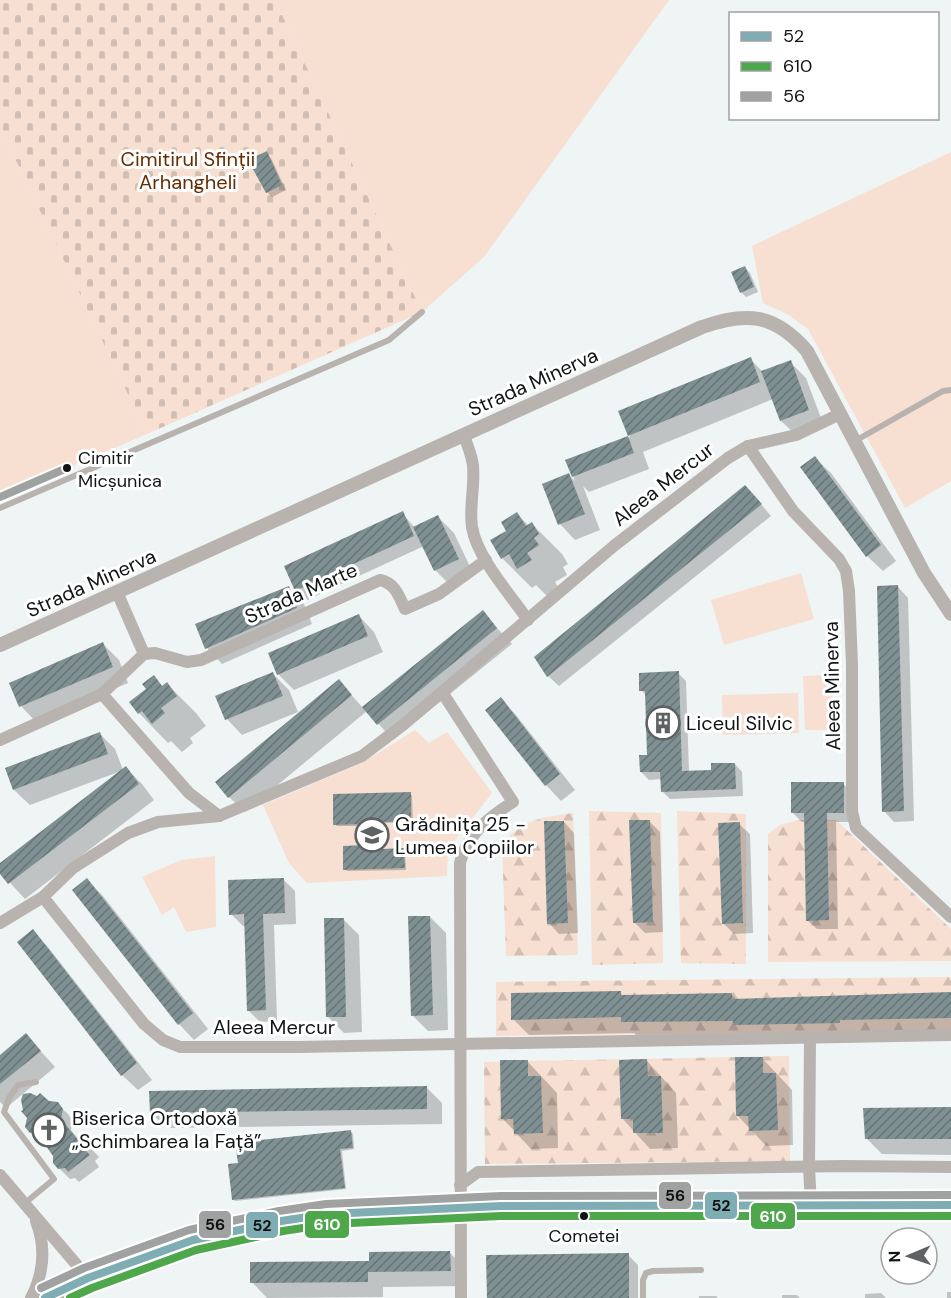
<svg xmlns="http://www.w3.org/2000/svg" width="951" height="1298" viewBox="0 0 951 1298" font-family="'DM Sans',sans-serif">
<style>
.green{fill:#f7dfd1}
.forest{fill:url(#forest-firs)}
.cemetery{fill:url(#cemetery-stones)}
.shadow{fill:#0003}
.building{fill:url(#building-hatch)}
.lines{fill:none;stroke-linecap:round;stroke-linejoin:round}
.service{stroke:#b9b3b0;stroke-width:6}
.minor{stroke:#b9b3b0;stroke-width:12}
.tertiary{stroke:#b9b3b0;stroke-width:14}
.secondary{stroke:#b8b3af;stroke-width:16}
.bus-1-casing{stroke:#fff;stroke-width:12}
.bus-2-casing{stroke:#fff;stroke-width:12}
.bus-3-casing{stroke:#fff;stroke-width:12}
.bus-1{stroke:#7fadb4;stroke-width:8}
.bus-2{stroke:#4ea74b;stroke-width:8}
.bus-3{stroke:#a0a1a1;stroke-width:8}
.bus-dot{fill:#111415;stroke:#fff;stroke-width:2}
.labels{text-anchor:middle;dominant-baseline:central;stroke-width:6;stroke-linejoin:round;paint-order:stroke}
.bus-label{font-size:18px;fill:#111415;stroke:#fff;text-anchor:start}
.park-label{font-size:20px;fill:#672b00;stroke:#fff}
.street-label{font-size:20px;fill:#111415;stroke:#fff}
.poi-label{font-size:20px;fill:#111415;stroke:#fff;text-anchor:start}
.line-badge{stroke:#fff;stroke-width:2}
.badge-label{font-size:16px;text-anchor:middle;font-weight:bold;fill:#fff}
.pale-badge-label{font-size:16px;text-anchor:middle;font-weight:bold;fill:#111}
</style>
<defs>
<pattern id="forest-firs" width="22" height="20" patternUnits="userSpaceOnUse" patternTransform="scale(1.5)"><rect width="22" height="20" fill="#f7dfd1"/><path d="M5 1l3.5 6h-7zM16 11l3.5 6h-7z" fill="#d3beb3"/></pattern>
<pattern id="cemetery-stones" width="16" height="16" patternUnits="userSpaceOnUse" patternTransform="scale(1.5)"><rect width="16" height="16" fill="#f7dfd1"/><path d="M2 7V4a2 2 0 0 1 4 0v3zM10 15v-3a2 2 0 0 1 4 0v3z" fill="#d3beb3"/></pattern>
<pattern id="building-hatch" width="6" height="6" patternUnits="userSpaceOnUse" patternTransform="scale(1.5)"><rect width="6" height="6" fill="#7f9093"/><path d="M-1 1l2-2M0 6l6-6M5 7l2-2" fill="none" stroke="#677477"/></pattern>
</defs>
<rect width="100%" height="100%" fill="#eff4f5"/>
<!-- green -->
<g class="green">
<path d="M275,0h394l-185,257 -62,55z"/>
<path d="M0,127l147,307 -147,63z"/>
<path d="M951,152v329l-46,27 -97,-179 -21,-15 -24,-11 -11,-57z"/>
<path d="M801,573l13,46 -90,26 -13,-45z"/>
<path d="M831,675l2,55h-28l-2,-54z"/>
<path d="M798,693l1,40 -76,2 -1,-40z"/>
<path d="M415,730l14,13 18,-11 45,61 -44,56 -1,27 -140,7 -18,-20 -26,-58 99,-42z"/>
<path d="M215,856l1,71 -30,5 -12,-25 -12,8 -20,-38 39,-17z"/>
</g>
<!-- forest -->
<g class="forest">
<path d="M589,811l72,2 2,150 -71,2z"/>
<path d="M677,811l69,3v150l-65,-1z"/>
<path d="M573,813l5,142 -72,1 -4,-112c23,-26 39,-26 71,-31z"/>
<path d="M799,820h37l115,109v32l-183,1v-128l12,-9z"/>
<path d="M951,977v54l-455,5v-54z"/>
<path d="M789,1056l1,105 -305,3 -1,-102z"/>
</g>
<!-- cemetery -->
<path class="cemetery" d="M0,0h275l147,312 -275,122 -147,-307z"/>
<!-- shadow -->
<g class="shadow">
<path d="M266,153l5,5 15,32 -14,7 -5,-5z"/>
<path d="M745,268l5,5 8,19 -12,5 -5,-5z"/>
<path d="M750,359l13,13 27,-10 16,16 18,48 -27,10 -16,-15 -8,-22 -130,53 6,17 -60,23 -6,-6 17,44 -25,10 -15,-16 9,-49 6,6 -8,-20 63,-24 -10,-25z"/>
<path d="M815,458l16,15 65,88 -13,10 -16,-15z"/>
<path d="M755,497l16,19 -212,170 -11,-10z"/>
<path d="M402,513l13,15 23,-11 16,16 20,42 -23,11 -16,-16 -11,-24 -117,54 -11,-10z"/>
<path d="M517,514l12,12 3,-2 30,30 6,10 -5,3 4,8 -12,7 5,8 -12,7 -12,-12 -4,3 -30,-30 6,-27z"/>
<path d="M898,587l10,11 6,223 -20,1 -10,-11z"/>
<path d="M288,588l16,16 8,20 -90,40 -15,-16z"/>
<path d="M482,612l30,32 -119,96 -26,-29 -122,101 -16,-15 110,-116 24,27z"/>
<path d="M359,616l15,16 9,20 -89,38 -16,-16z"/>
<path d="M103,644l16,16 9,23 -92,39 -15,-16z"/>
<path d="M678,673l8,8 3,91h24l22,-8 7,8 1,24 -73,3 -8,-8v-12l-13,1 -8,-8 8,-16 -2,-60 -6,-6z"/>
<path d="M273,674l16,16 9,22 -56,23 -15,-16 -10,-22z"/>
<path d="M153,677l10,10 4,-3 29,29 10,13 -16,12 3,5 -11,9 -11,-11 -3,2 -29,-30z"/>
<path d="M501,699l15,16 59,75 -14,11 -15,-16z"/>
<path d="M100,734l15,15 8,21 3,-2 16,16 12,16 -129,99 -25,-27v-7l121,-94 -91,34 -16,-15 -7,-21z"/>
<path d="M843,784l10,9v29h-17l2,107h-21l-10,-9 -2,-98h-3l-10,-10z"/>
<path d="M410,794l2,2 1,26 -30,1v27l20,-1 2,3 1,18 -59,1 -2,-2 19,-22v-21h-27l-2,-2z"/>
<path d="M649,821l11,11 3,100 -18,1 -11,-11z"/>
<path d="M564,822l10,11 4,100 -19,1 -10,-11z"/>
<path d="M739,824l11,10 3,99 -19,1 -11,-11z"/>
<path d="M87,880l16,16 105,133 -14,11 -15,-16z"/>
<path d="M284,880l11,11 1,33 -22,1 3,96 -17,1 -12,-12 -2,-84h-3l-12,-12z"/>
<path d="M430,917l16,16 2,97 -20,1 -16,-16z"/>
<path d="M343,919l16,16 3,97 -18,1 -16,-16z"/>
<path d="M33,931l15,16 104,133 -14,10 -16,-15z"/>
<path d="M620,992l4,5 108,-2 5,5 214,-6v39l-312,5 -5,-5 -105,2 -16,-16z"/>
<path d="M26,1035l29,32 -49,41 -6,-6v-45z"/>
<path d="M762,1058l30,32 1,55 -27,1 -28,-30z"/>
<path d="M527,1061l30,32 1,55 -27,1 -28,-30z"/>
<path d="M647,1061l29,32 2,55 -28,1 -28,-31z"/>
<path d="M426,1087l16,16v21l-275,4 -16,-15z"/>
<path d="M48,1103l9,1 11,10 5,7 -2,9 9,11 3,-1 16,17 -4,4 4,6 -20,15 -4,-4 -5,1 -11,-11 -4,-12 -9,-13h-4l-11,-11z"/>
<path d="M951,1109v46l-69,-1 -16,-16z"/>
<path d="M351,1132l2,2 1,15 -12,2 4,38 -111,12 -2,-2 6,-35z"/>
<path d="M450,1253l16,16v17l-83,1v10l-116,1 -15,-16 118,-19z"/>
<path d="M628,1255l10,10v33h-150z"/>
<rect x="947" y="1292" width="4" height="6"/>
<path d="M881,1293l5,5h-21v-4z"/>
<path d="M782,1295h15l3,3h-18z"/>
<path d="M699,1296h17l2,2h-19z"/>
</g>
<!-- building -->
<g class="building">
<path d="M267,151l15,34 -16,8 -18,-33z"/>
<path d="M745,266l9,21 -14,6 -9,-21z"/>
<path d="M751,357l9,25 -132,54 -10,-25z"/>
<path d="M791,360l18,50 -29,11 -19,-50z"/>
<path d="M628,436l6,17 -62,24 -7,-17z"/>
<path d="M815,456l66,89 -15,12 -66,-90z"/>
<path d="M569,473l16,41 -27,11 -16,-41z"/>
<path d="M745,485l17,19 -215,173 -13,-20z"/>
<path d="M403,511l11,25 -119,55 -11,-25z"/>
<path d="M517,512l9,14 6,-4 7,12 -5,4 5,7 -12,8 5,7 -15,9 -8,-15 -8,5 -11,-19 16,-9 -5,-9z"/>
<path d="M438,515l21,44 -25,12 -21,-44z"/>
<path d="M898,585l6,226 -22,1 -5,-226z"/>
<path d="M289,586l8,22 -92,41 -10,-25z"/>
<path d="M483,610l14,18 -120,97 -15,-18z"/>
<path d="M359,614l9,22 -91,39 -9,-22z"/>
<path d="M103,642l10,25 -94,40 -10,-24z"/>
<path d="M679,671l3,100 29,-1v-7h24l1,26 -75,3 -1,-20h-20l-1,-17h8l-2,-64h-6v-18z"/>
<path d="M273,672l10,24 -58,24 -10,-24z"/>
<path d="M154,675l8,11 5,-4 10,14 -16,12 4,5 -13,11 -10,-13 -4,3 -9,-12 17,-13 -4,-5z"/>
<path d="M339,679l13,16 -124,103 -13,-16z"/>
<path d="M501,697l59,77 -15,12 -60,-76z"/>
<path d="M100,732l8,22 -95,36 -8,-22z"/>
<path d="M126,766l13,18 -131,100 -8,-10v-11z"/>
<path d="M791,782h53v31h-17l2,107 -23,1 -2,-108h-13z"/>
<path d="M411,792v29l-30,1 1,27 22,-1 1,20 -62,2v-24l20,-1 -1,-21 -29,1v-31z"/>
<path d="M629,820h21l3,102 -20,1z"/>
<path d="M544,821h20l4,102 -21,1z"/>
<path d="M740,822l3,101 -21,1 -4,-101z"/>
<path d="M87,878l106,135 -15,12 -106,-135z"/>
<path d="M284,878l1,35 -22,1 3,96 -19,1 -3,-97 -15,1 -1,-35z"/>
<path d="M408,916h22l3,99 -22,1z"/>
<path d="M324,918h20l2,99h-20z"/>
<path d="M33,929l104,134 -16,13 -104,-134z"/>
<path d="M621,991v4l111,-2v6l219,-7v26l-111,2v3l-107,2v-4l-112,1v-5l-110,3v-27z"/>
<path d="M26,1033l15,18 -41,33v-29z"/>
<path d="M735,1057h28v16h13l2,57 -29,1 -1,-15h-12z"/>
<path d="M647,1059l1,17h13l2,57h-30v-14h-12l-2,-59z"/>
<path d="M500,1060h28v16h13l2,57 -29,1 -1,-15h-12z"/>
<path d="M427,1086v23l-277,4 -1,-22z"/>
<path d="M30,1093l7,3 3,-3 9,8 9,1 5,7 -2,10 17,21 6,-1 5,7 -4,4 5,5 -22,17 -3,-4 -7,1 -5,-6v-7l-16,-23h-7l-5,-6 2,-9 -6,-7 2,-1 -2,-10 2,-6z"/>
<path d="M951,1107v32h-86l-2,-31z"/>
<path d="M351,1130l2,18 -13,1 5,39 -113,12 -4,-36 10,-1 -3,-20z"/>
<path d="M450,1251l1,20 -83,1v10l-118,1v-21l119,-1v-9z"/>
<path d="M629,1253v45h-142l-1,-43z"/>
</g>
<g class="lines">
<!-- service -->
<g class="service">
<path d="M855,441l88,-50 8,-1"/>
<path d="M0,508l389,-168 33,-28"/>
<path d="M25,1203l29,-24 -50,-67 5,-14 9,-13 18,-3"/>
<path d="M643,1298v-18l3,-7 7,-2 48,-1"/>
</g>
<!-- minor -->
<g class="minor">
<path d="M464,435c3,10 8,20 9,31 2,20 -4,41 -1,61 5,31 38,67 56,93"/>
<path d="M748,446l45,65 46,48 7,12 3,20 3,74v146l4,17 95,89"/>
<path d="M117,592l27,62"/>
<path d="M442,692l71,110c-24,15 -46,32 -53,61l1,435"/>
<path d="M102,694l87,99 30,23"/>
<path d="M0,740l102,-46 42,-40 11,-1 32,9 14,-2 179,-80c15,3 19,16 25,29l34,-15 47,-34"/>
<path d="M43,897l101,127 19,16 17,7h119l652,-12"/>
<path d="M0,923l43,-26 30,-29 55,-35 30,-11 61,-6 143,-60 41,-31 212,-180 113,-87 20,-12 48,-11 44,-21"/>
<path d="M810,1038l-1,129 2,39"/>
<path d="M0,1175l88,103"/>
<path d="M460,1185l18,-13 365,-6 108,1"/>
<path d="M31,1298c13,-25 15,-51 5,-77"/>
</g>
<!-- tertiary -->
<path class="tertiary" d="M0,645l702,-318c45,-16 73,-13 105,24l117,222 27,41"/>
<!-- secondary -->
<path class="secondary" d="M45,1298l43,-20 105,-38 88,-19 47,-7 173,-8 450,-1"/>
<defs>
<path id="bus-1" d="M45,1298l43,-20 105,-38 88,-19 47,-7 173,-8 450,-1"/>
<path id="bus-2" d="M70,1298l22,-10 104,-38 87,-19 46,-7 172,-8h450"/>
<g id="bus-3">
<path d="M0,497l67,-29"/>
<path d="M41,1288l43,-20 105,-38 90,-19 47,-7 175,-8 450,-1"/>
</g>
</defs>
<!-- bus-1 casing -->
<use href="#bus-1" class="bus-1-casing"/>
<!-- bus-2 casing -->
<use href="#bus-2" class="bus-2-casing"/>
<!-- bus-3 casing -->
<use href="#bus-3" class="bus-3-casing"/>
<!-- bus-1 -->
<use href="#bus-1" class="bus-1"/>
<!-- bus-2 -->
<use href="#bus-2" class="bus-2"/>
<!-- bus-3 -->
<use href="#bus-3" class="bus-3"/>
</g>
<!-- icons -->
<defs>
<symbol id="building-ring" viewBox="-11 -11 22 22"><circle r="9.5" fill="#fff" stroke="#5f6263" stroke-width="1.5"/><path d="M-4-6H4V6H1V3H-1V6H-4ZM-2.5-4.3h1.7v1.8h-1.7ZM.8-4.3h1.7v1.8H.8ZM-2.5-1h1.7V.8h-1.7ZM.8-1h1.7V.8H.8Z" fill="#5f6263"/></symbol>
<symbol id="school-ring" viewBox="-11 -11 22 22"><circle r="9.5" fill="#fff" stroke="#5f6263" stroke-width="1.5"/><path d="M0-5L7-2L0 1L-7-2ZM-4 1L0 2.5L4 1V4Q0 6-4 4Z" fill="#5f6263"/></symbol>
<symbol id="church-ring" viewBox="-11 -11 22 22"><circle r="9.5" fill="#fff" stroke="#5f6263" stroke-width="1.5"/><path d="M-1.2-6h2.4v3.5h3.3v2.4h-3.3V6h-2.4V-.1h-3.3v-2.4h3.3Z" fill="#5f6263"/></symbol>
</defs>
<g fill-rule="evenodd">
<use href="#building-ring" x="644" y="704" width="38" height="38"/>
<use href="#school-ring" x="353" y="816" width="38" height="38"/>
<use href="#church-ring" x="30" y="1111" width="38" height="38"/>
</g>
<!-- markers -->
<g class="bus-dot">
<circle cx="67" cy="468" r="5"/>
<circle cx="584" cy="1216" r="5"/>
</g>
<g class="labels">
<!-- bus labels -->
<g class="bus-label">
<text x="78" y="458">Cimitir<tspan x="78" dy="23">Micșunica</tspan></text>
<text x="584" y="1236" text-anchor="middle">Cometei</text>
</g>
<!-- park labels -->
<g class="park-label">
<text x="188" y="159">Cimitirul Sfinții<tspan x="188" dy="23">Arhangheli</tspan></text>
</g>
<!-- street labels -->
<g class="street-label">
<text transform="translate(533 382) rotate(-24)">Strada Minerva</text>
<text transform="translate(663 484) rotate(-38)">Aleea Mercur</text>
<text transform="translate(91 583) rotate(-24)">Strada Minerva</text>
<text transform="translate(301 593) rotate(-24)">Strada Marte</text>
<text transform="translate(832 686) rotate(-91)">Aleea Minerva</text>
<text x="274" y="1027">Aleea Mercur</text>
</g>
<!-- poi labels -->
<g class="poi-label">
<text x="686" y="723">Liceul Silvic</text>
<text x="395" y="824">Grădinița 25 -<tspan x="395" dy="23">Lumea Copiilor</tspan></text>
<text x="72" y="1118">Biserica Ortodoxă<tspan x="72" dy="23">„Schimbarea la Față”</tspan></text>
</g>
</g>
<g class="line-badge">
<rect x="658" y="1181" width="34" height="29" rx="6" fill="#a0a1a1"/>
<rect x="704" y="1191" width="34" height="29" rx="6" fill="#7fadb4"/>
<rect x="750" y="1202" width="46" height="28" rx="6" fill="#4ea74b"/>
<rect x="304" y="1210" width="46" height="29" rx="6" fill="#4ea74b"/>
<rect x="198" y="1210" width="34" height="29" rx="6" fill="#a0a1a1"/>
<rect x="245" y="1211" width="34" height="28" rx="6" fill="#7fadb4"/>
</g>
<g class="badge-label">
<text x="773" y="1222">610</text>
<text x="327" y="1230">610</text>
</g>
<g class="pale-badge-label">
<text x="675" y="1201">56</text>
<text x="721" y="1211">52</text>
<text x="215" y="1230">56</text>
<text x="262" y="1231">52</text>
</g>
<!-- legend -->
<rect x="729" y="12" width="210" height="108" fill="#ffffff" stroke="#a0a1a1" stroke-width="1.5"/>
<rect x="741" y="32" width="30" height="9" fill="#7fadb4" stroke="#a0a1a1" stroke-width="1.5"/>
<text x="783" y="42" font-size="18" fill="#111415">52</text>
<rect x="741" y="62" width="30" height="9" fill="#4ea74b" stroke="#a0a1a1" stroke-width="1.5"/>
<text x="783" y="72" font-size="18" fill="#111415">610</text>
<rect x="741" y="92" width="30" height="9" fill="#a0a1a1" stroke="#a0a1a1" stroke-width="1.5"/>
<text x="783" y="102" font-size="18" fill="#111415">56</text>
<!-- north arrow -->
<g transform="translate(909 1256) rotate(268)"><circle r="28" fill="#ffffff" stroke="#a0a1a1" stroke-width="1.5"/>
<path d="M0-4.5L10 22L0 15L-10 22Z" fill="#5f6263"/>
<text y="-9" font-size="16" font-weight="bold" text-anchor="middle" fill="#111415">N</text>
</g>
</svg>
